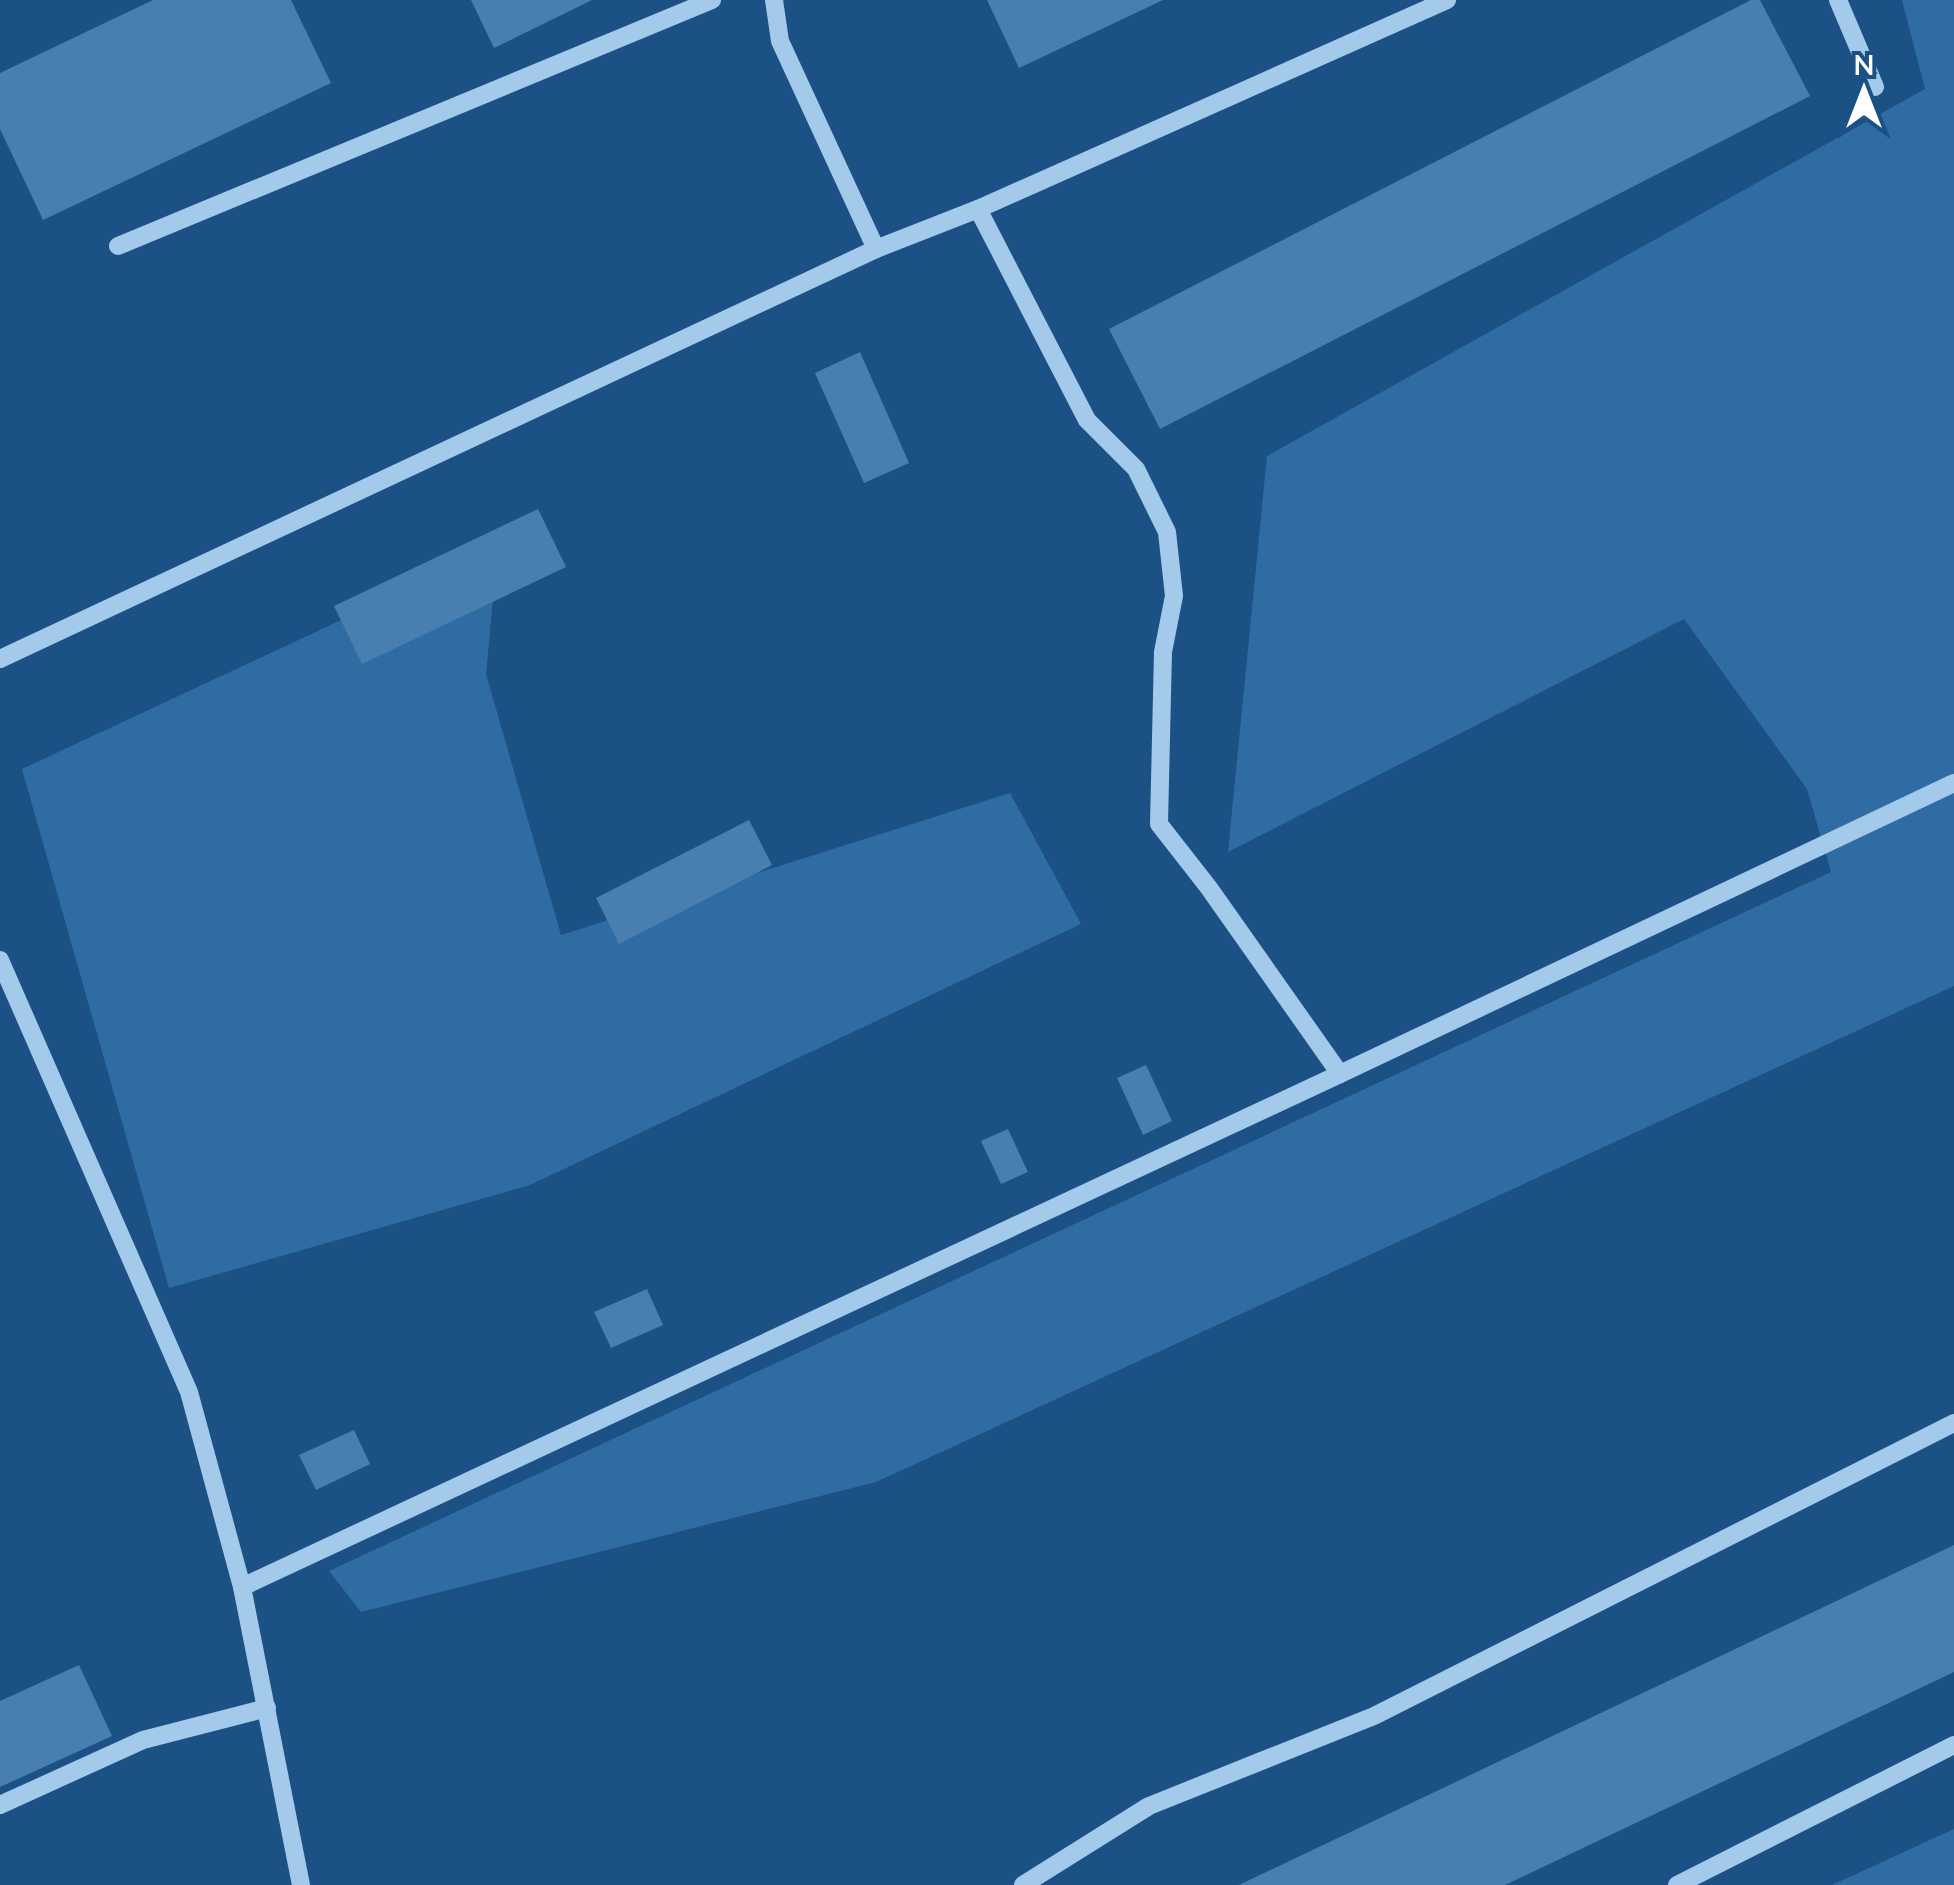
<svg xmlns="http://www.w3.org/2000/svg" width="1954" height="1885" viewBox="0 0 1954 1885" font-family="'Nunito Sans',sans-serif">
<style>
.green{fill:#2f6ca3}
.building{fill:#497eb0}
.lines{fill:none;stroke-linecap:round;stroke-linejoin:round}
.minor{stroke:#a3c9eb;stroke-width:18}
</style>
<rect width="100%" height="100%" fill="#1c5185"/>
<!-- green -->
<g class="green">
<path d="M1902,0h52v986l-1078,496 -515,130 -32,-41 1502,-699 -24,-83 -123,-170 -456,233 39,-396 658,-367z"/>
<path d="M498,547l-12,127 75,261 449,-142 71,131 -551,261 -361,103 -147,-519z"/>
<path d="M1954,1829v56h-122z"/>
</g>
<!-- building -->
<g class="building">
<path d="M153,0h138l40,83 -288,137 -43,-91v-56z"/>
<path d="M471,0h121l-98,48z"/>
<path d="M987,0h176l-144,68z"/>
<path d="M1751,0h9l50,96 -650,333 -51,-100z"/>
<path d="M860,352l49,111 -45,20 -49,-110z"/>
<path d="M538,509l28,58 -204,97 -28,-58z"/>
<path d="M749,820l23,45 -153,79 -23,-46z"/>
<path d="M1146,1065l26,56 -29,14 -26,-57z"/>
<path d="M1008,1129l20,43 -27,12 -20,-43z"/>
<path d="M647,1289l16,36 -52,23 -17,-36z"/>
<path d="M354,1430l16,34 -54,26 -17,-35z"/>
<path d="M1954,1545v127l-449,213h-266z"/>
<path d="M79,1665l33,71 -112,51v-86z"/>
</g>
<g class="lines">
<!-- minor -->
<g class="minor">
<path d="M774,0l6,41 96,208"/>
<path d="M1838,0l37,87"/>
<path d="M978,209l109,211 49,49 31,63 7,64 -11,56 -4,172 50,64 131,186 614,-291"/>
<path d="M118,246l594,-246"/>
<path d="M0,659l876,-410 102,-40 469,-209"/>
<path d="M0,960l189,432 53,195 59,298"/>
<path d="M242,1587l1098,-513"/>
<path d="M0,1805l143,-65 124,-32"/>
<path d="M1023,1885l126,-79 225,-90 580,-293"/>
<path d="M1677,1885l277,-140"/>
</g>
</g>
<!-- north arrow -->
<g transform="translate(1864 90)" stroke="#1c5185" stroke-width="8" paint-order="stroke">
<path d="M0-8L18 38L0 25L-18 38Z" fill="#ffffff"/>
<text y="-15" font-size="28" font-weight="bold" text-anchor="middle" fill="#ffffff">N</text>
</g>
</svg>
